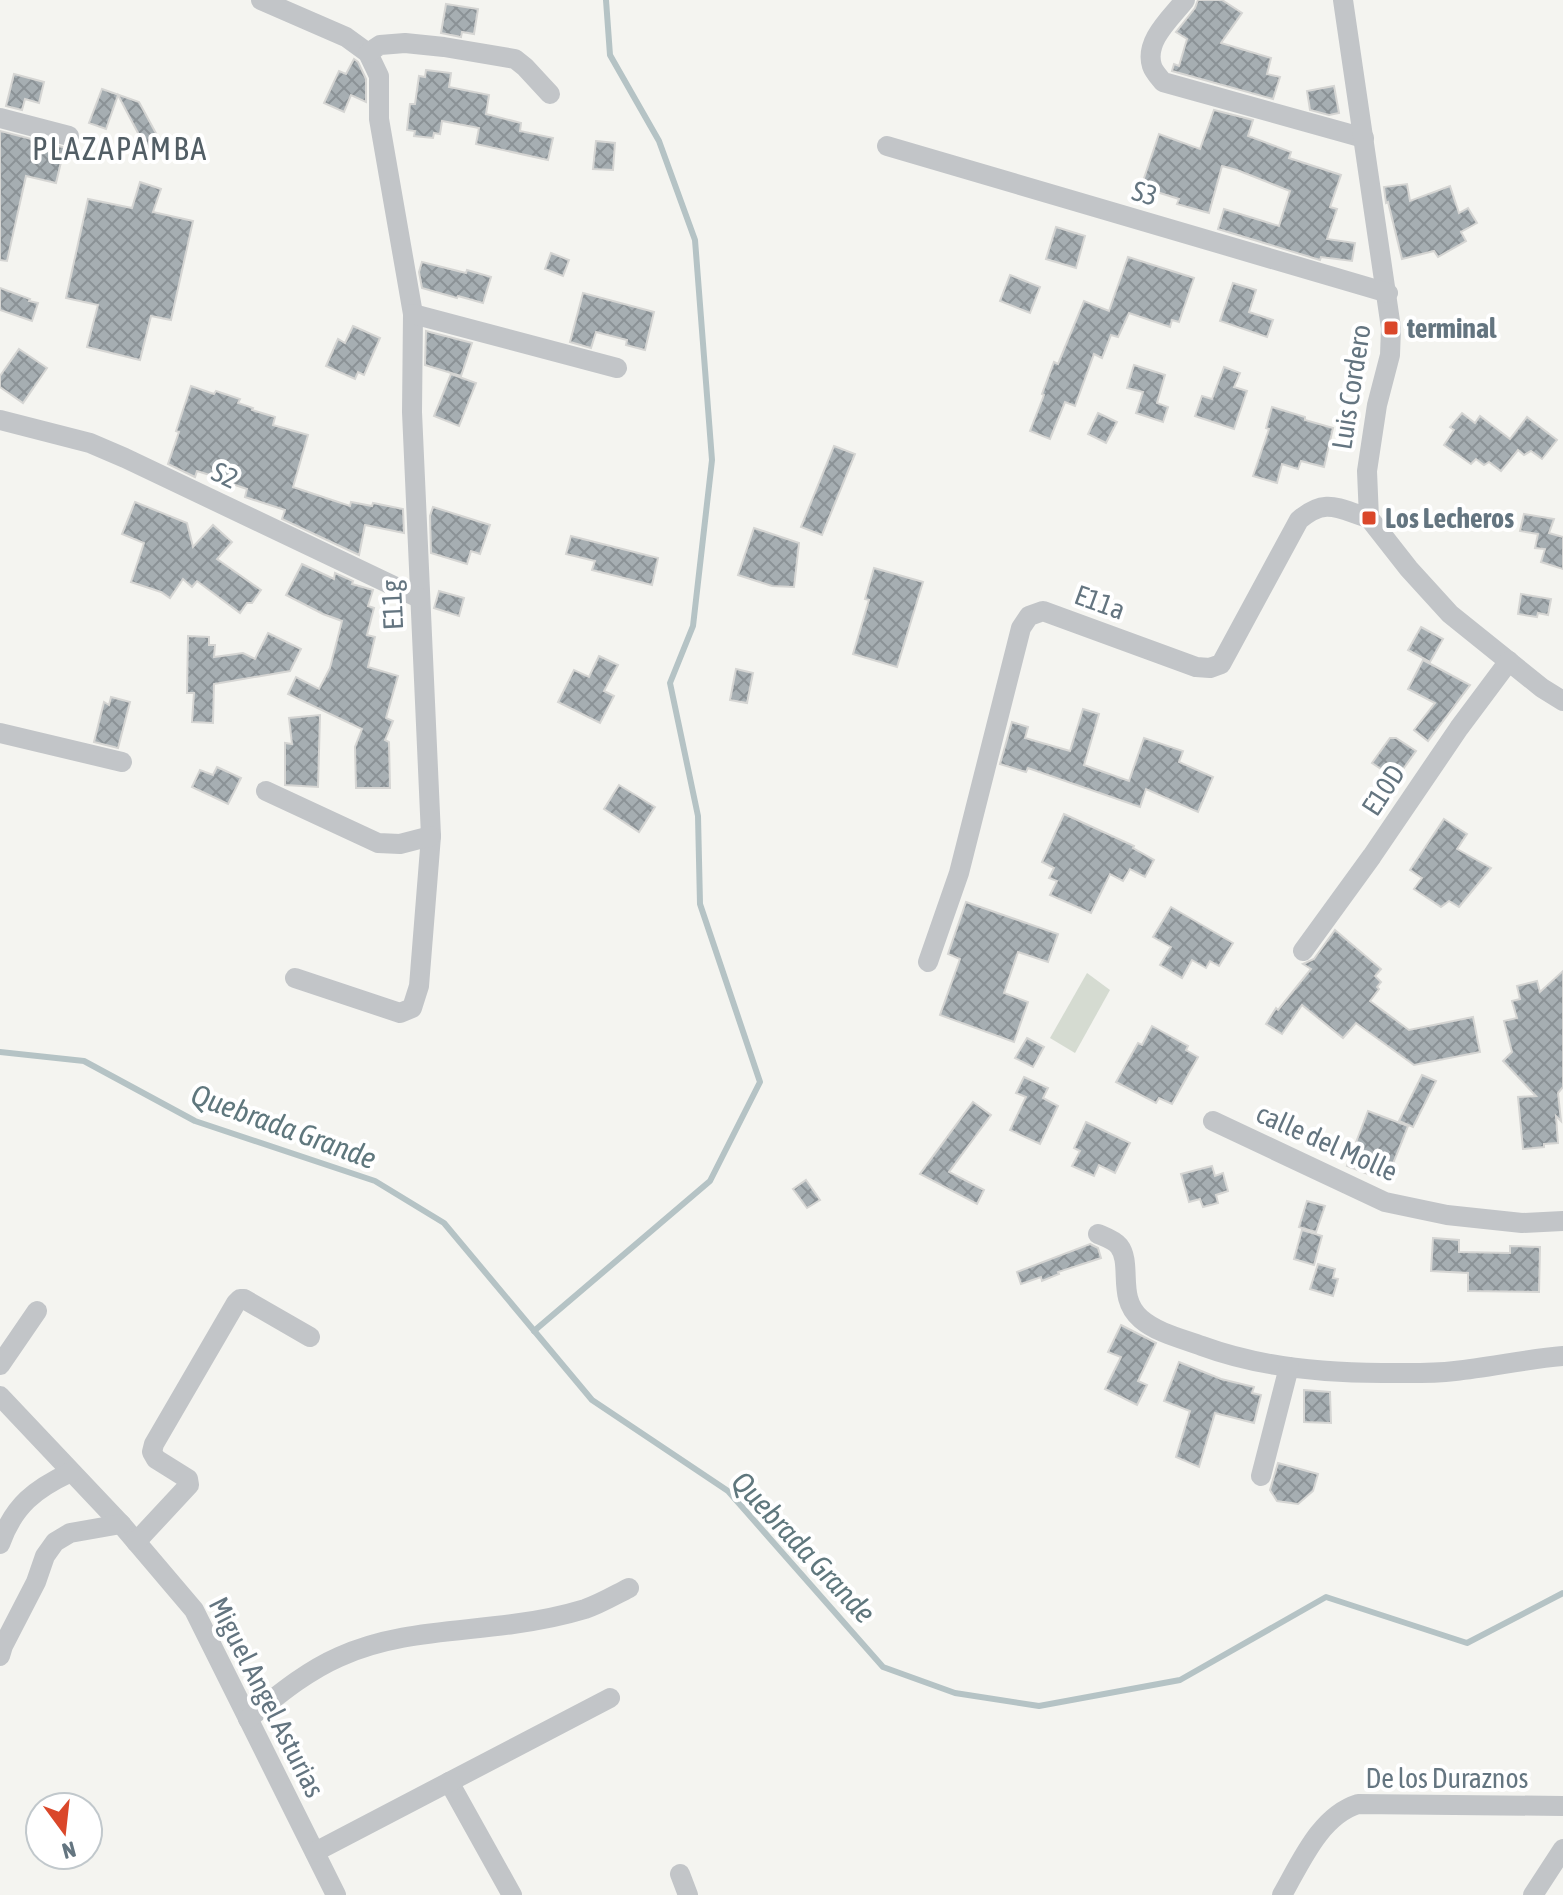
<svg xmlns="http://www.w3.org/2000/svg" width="1563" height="1895" viewBox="0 0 1563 1895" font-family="'Asap Condensed',sans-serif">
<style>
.garden{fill:#d5dbd1}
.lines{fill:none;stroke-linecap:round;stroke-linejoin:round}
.stream{stroke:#b5c3c5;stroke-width:6}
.building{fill:url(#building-cross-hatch);stroke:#d5d5d3;stroke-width:2}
.minor{stroke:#c2c5c8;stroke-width:20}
.poi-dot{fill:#da472a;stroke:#fff;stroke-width:3}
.labels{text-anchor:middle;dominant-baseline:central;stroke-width:8;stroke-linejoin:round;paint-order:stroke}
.street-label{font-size:28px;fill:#647580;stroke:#fff}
.poi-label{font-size:28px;font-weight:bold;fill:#647580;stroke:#fff;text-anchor:start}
.water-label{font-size:30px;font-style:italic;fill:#5f777d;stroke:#fff}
.quarter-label{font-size:32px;letter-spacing:2px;fill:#525e65;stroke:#fff}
</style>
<defs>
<pattern id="building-cross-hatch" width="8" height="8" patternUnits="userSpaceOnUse" patternTransform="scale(2)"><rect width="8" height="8" fill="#a6aeb2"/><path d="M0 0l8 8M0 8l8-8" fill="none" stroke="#8b9296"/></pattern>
</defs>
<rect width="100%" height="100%" fill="#f4f4f0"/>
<!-- garden -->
<path class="garden" d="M1087,973l23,17 -35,63 -25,-15z"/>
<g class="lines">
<!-- stream -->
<g class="stream">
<path d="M0,1052l84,9 111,60 180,60 69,42 148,177 136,91 155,176 72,26 84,13 141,-26 146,-83 141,46 96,-50"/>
<path d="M534,1331l176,-150 50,-99 -60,-178 -2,-88 -28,-133 23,-57 19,-166 -17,-220 -36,-99 -49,-86 -4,-55"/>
</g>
</g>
<!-- building -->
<g class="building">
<path d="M1198,0h24l20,13 -21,30 50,15 -4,16 13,3 -7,22 -101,-28 2,-7 5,2 8,-27 -11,-7 19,-24z"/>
<path d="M446,4l32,5 -4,25 -12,-2 -1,5 -20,-4z"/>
<path d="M354,59l4,3 8,17v23l-15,-7 -7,17 -20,-9 15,-32 7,3z"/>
<path d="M426,70l25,3 -2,14 40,8 -3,19 35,9 -1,8 33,7 -5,22 -72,-16 3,-16 -37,-7 -2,13 -6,-1 -1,5 -19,-2 1,-5 -8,-1 3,-26h5l4,-28 6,1z"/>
<path d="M14,74l30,8 -5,21 -14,-4 -3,11 -16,-4z"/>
<path d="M1334,86l5,27 -10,2 -19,-5 -3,-19z"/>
<path d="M102,89l37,13 26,48 -18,6 -9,-23 -20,-38 -12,34 -17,-6z"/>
<path d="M1214,110l39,10 -5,16 43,16 -2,6 52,17 -11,32 7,2 -10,30 28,4 -3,18 -31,-4 -1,3 -102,-31 6,-20 55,17 11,-35 -53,-21 -15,-4 -13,47 -32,-9 2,-5 -38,-12 18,-53 41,15z"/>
<path d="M0,131l70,18 -2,10 -6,-1 -6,25 -30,-7 -19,85 -7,-1z"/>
<path d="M596,141l19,2 -2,27 -20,-1z"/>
<path d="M140,182l21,7 -8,23 40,9 -22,99 -20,-4 -11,44 -53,-13 11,-42 -32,-7 22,-99 44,9z"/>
<path d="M1407,184l3,17 40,-15 9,27 9,-5 9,15 -16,9 5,9 -28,16 -4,-6 -32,8 -14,-57 -2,1 -2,-16z"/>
<path d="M1056,227l29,9 -9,32 -30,-9z"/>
<path d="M551,253l18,7 -6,16 -18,-7z"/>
<path d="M1128,257l66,21 -15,44 -7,-2 -2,7 -41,-14 -11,24 -7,-2 -9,23 -8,-4 -19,52 -10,-4 -15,37 -20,-8 14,-36 -2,-1 12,-32 4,2 26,-63 25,10z"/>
<path d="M422,262l44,11 1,-3 24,7 -8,26 -25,-7 -1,2 -35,-10 -3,-16z"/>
<path d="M1010,275l30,12 -10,26 -30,-12z"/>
<path d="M1233,283l23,7 -7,22 24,8 -6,17 -47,-16z"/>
<path d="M0,288l30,11 -1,2 9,2 -6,18 -32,-11z"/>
<path d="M583,293l71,19 -9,38 -19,-5 1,-5 -31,-8 -5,16 -21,-6z"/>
<path d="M353,326l27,12 -16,37 -6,-3 -3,7 -29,-13 12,-27 7,4z"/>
<path d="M426,331l46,12 -11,33 -36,-11z"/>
<path d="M19,349l28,19 -24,35 -23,-16v-11z"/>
<path d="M1134,365l31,10 -8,28 11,4 -5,15 -27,-9 7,-21 -16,-4z"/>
<path d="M1224,367l16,6 -6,14 13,4 -13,38 -39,-13 7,-20 10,3z"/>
<path d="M451,374l25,9 -17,43 -25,-10z"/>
<path d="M191,386l23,8 2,-3 24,8 -2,4 15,5 -1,2 23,7 -2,8 35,10 -15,52 57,19 1,-4 21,4 1,-3 30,6 1,24 -39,-8 -6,30 -77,-36 3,-9 -40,-13 2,-8 -15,-5v-2l-35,-11 -2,6 -27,-13 11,-32 -3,-1z"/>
<path d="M1272,407l33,10v3l28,8 -9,39 -23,-6 -3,8 -16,-5 -5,19 -24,-7 16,-47 -3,-1z"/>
<path d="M1098,413l19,9 -11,21 -18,-9z"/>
<path d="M1462,413l13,10 5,-7 30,23 17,-22 30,23 -15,19 -11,-8 -7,4 -6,-5 -17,21 -12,-9 -5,3 -8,-6 -5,5 -27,-19 10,-15 -4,-3z"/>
<path d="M834,446l21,8 -33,81 -21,-8z"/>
<path d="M135,502l52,21 6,24 20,-22 19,17 -15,17 44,31 -9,13h-5l-7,10 -43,-32 -5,6 -9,-8 -13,19 -9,-6 -30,-10 13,-39 -22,-9z"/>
<path d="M433,507l57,18 -10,29 -9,-3 -4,13 -36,-11 -1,-37z"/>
<path d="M1524,514l30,5 -5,14 14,4v32l-22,-7 4,-13 -10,-1 3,-14 -18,-3z"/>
<path d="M754,528l45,15 -5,44 -22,-1 -34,-11z"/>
<path d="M571,536l87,22 -6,27 -60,-15 3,-9 -29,-7z"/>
<path d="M302,564l32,15 1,-6 18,8 -1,3 21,6 -5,16 6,2 -7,27 8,2 -7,30 30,9 -12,42 7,3 -8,19 4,2 1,46h-34l-1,-41 7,-18 -74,-35 8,-17 23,12 11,-21 12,-47 -19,-7 -37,-19z"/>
<path d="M874,568l49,14 -26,85 -44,-13 16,-54 -4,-1z"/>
<path d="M439,591l25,7 -5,18 -25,-8z"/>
<path d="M1521,594l30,5 -3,16 -10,-2 -1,4 -19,-3z"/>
<path d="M1421,627l22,12 -13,23 -22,-12z"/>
<path d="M268,633l33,16 -11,22 -76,13 -1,39 -21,-1 2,-29h-7l1,-57 21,1v8h6l-1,12 29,-4 12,6z"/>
<path d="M599,656l19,9 -14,26 10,5 -14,27 -42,-21 16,-32 15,7z"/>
<path d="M1423,660l47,25 -42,56 -14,-11 21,-27 -27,-14z"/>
<path d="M736,669l17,4 -6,30 -17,-3z"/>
<path d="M111,697l19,5 -12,46 -24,-6 10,-40 5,3z"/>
<path d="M1083,709l16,5 -15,51 45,16 15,-43 39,13 -4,11 34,15 -15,35 -52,-23 -6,18 -112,-39 -2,4 -26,-8 12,-42 16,5 -3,11 45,13z"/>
<path d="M320,715l-2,72 -33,-2v-42l7,1 -3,-26z"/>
<path d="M1390,738h6l20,13 -20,28 -24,-16z"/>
<path d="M217,767l24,11 -13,26 -36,-17 8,-17 13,5z"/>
<path d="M619,785l36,22 -16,25 -35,-23z"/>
<path d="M1064,814l70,32 -1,2 21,12 -9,17 -15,-8 -7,12 -13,-7 -19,39 -41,-18 7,-14 -8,-3 5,-10 -12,-6z"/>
<path d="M1444,819l23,15 -10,15 34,19 -32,39 -10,-6 -8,6 -27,-18 8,-11 -12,-8z"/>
<path d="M966,902l92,32 -10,28 -30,-10 -14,41 24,9 -14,40 -74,-27 20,-56 -12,-5z"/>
<path d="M1171,907l62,36 -14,23 -9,-5 -4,7 -14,-8 -10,18 -22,-13 11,-18 -18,-10z"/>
<path d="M1335,930l46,39 -6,7 6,6 -4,5 2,2 -9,12 39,29 64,-13 7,35 -66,13 -58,-42 -13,15 -41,-33 -20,29 -16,-10 10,-16 2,2 33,-41 -8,-5 11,-5z"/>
<path d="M1563,971v116l-5,6 3,28 -5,-5 2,27 -14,1v3l-21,2 -5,-52 18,-1 -33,-35 9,-9 -8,-31 13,-3 -5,-17 8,-2 -3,-13 20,-5 3,11z"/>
<path d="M1152,1026l36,20 -2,4 12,7 -26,47 -13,-6 -3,5 -40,-21 22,-39 4,2z"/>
<path d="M1027,1038l17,9 -11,20 -18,-9z"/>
<path d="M1422,1075l14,6 -23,46 -14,-6z"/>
<path d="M1024,1077l24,11 -5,10 15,8 -18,38 -30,-14 16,-33 -10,-4z"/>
<path d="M973,1102l18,13 -42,57 35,18 -7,14 -57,-30z"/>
<path d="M1368,1111l40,15 -22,55 -39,-15z"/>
<path d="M1086,1122l44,21 -15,30 -16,-8 -5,11 -22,-10 8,-15 -6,-3z"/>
<path d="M1212,1166l3,10 8,-3 5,18 -12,4 2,8 -15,4 -3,-8 -11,3 -8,-28z"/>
<path d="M806,1180l14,20 -13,8 -14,-19z"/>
<path d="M1307,1201l18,5 -9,26 -17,-5z"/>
<path d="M1302,1230l20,6 -8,29 -20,-6z"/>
<path d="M1433,1238l26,2v12l51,1v-7l30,1 -1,45 -71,-1v-18l-37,-2z"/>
<path d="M1090,1244l8,4 3,10 -43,14 1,2 -17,7 -1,-4 -20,7 -4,-12z"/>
<path d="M1318,1264l17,5 -2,9 5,1 -5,17 -23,-7z"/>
<path d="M1121,1325l35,18 -18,38 9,4 -10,20 -32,-16 16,-32 -13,-5z"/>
<path d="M1179,1362l42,17 33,8 -2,6 9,2 -7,28 -39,-10 -16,54 -23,-10 14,-46 -26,-10z"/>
<path d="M1304,1390l26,2 1,31 -27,-1z"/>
<path d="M1278,1463l40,11 -5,17 -15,13 -21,-3 -7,-11z"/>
</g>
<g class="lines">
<!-- minor -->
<g class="minor">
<path d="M261,0l85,37 22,16 11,23v43l34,195 -1,98 19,424 -12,150 -7,22 -12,5 -105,-35"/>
<path d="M1185,0c-14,18 -41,41 -33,66 2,6 7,11 11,16l201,56"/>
<path d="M1343,0l48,328 -1,27 -13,50 -10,66 2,47 40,51 41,45 92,74 21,13"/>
<path d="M368,53l12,-8 25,-2 39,4 71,12 10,8 25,27"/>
<path d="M0,118l69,18"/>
<path d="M887,146l501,147"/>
<path d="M413,314l204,54"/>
<path d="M0,420l90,23 35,15 294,140"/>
<path d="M0,733l122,29"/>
<path d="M266,791l112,52 22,1 31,-8"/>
<path d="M1303,951l69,-95 87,-128 50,-67"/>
<path d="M928,962l31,-89 62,-245 8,-12 14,-5 153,56 14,1 11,-4 78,-144c27,-23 39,-11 70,-2"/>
<path d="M1213,1121l172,81 62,13 75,8 41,-2"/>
<path d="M1098,1234c7,3 16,6 21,12 14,18 -3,52 22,73 16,14 42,20 61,27 57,21 119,27 180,27 24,0 48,1 73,-2 36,-4 72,-12 108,-15"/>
<path d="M0,1365l37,-54"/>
<path d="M0,1396l121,128 73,86 142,285"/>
<path d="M1261,1476l28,-109"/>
<path d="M136,1542l53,-57 -1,-6 -32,-20 -4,-7 2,-8 82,-141 4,-4h4l66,38"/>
<path d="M0,1544c14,-39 35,-55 71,-72"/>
<path d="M0,1656l3,-10 33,-64 9,-26 10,-14 15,-9 51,-9"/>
<path d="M248,1719c29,-23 57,-47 91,-62 54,-25 116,-25 174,-33 23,-3 49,-8 72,-15 15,-5 30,-14 44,-21"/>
<path d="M449,1782l63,113"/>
<path d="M315,1852l295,-154"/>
<path d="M680,1874l8,21"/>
<path d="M1282,1895c19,-33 38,-79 76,-91l205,2"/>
<path d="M1533,1895l30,-46"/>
</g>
</g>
<!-- markers -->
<g class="poi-dot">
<rect x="1383" y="320" width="16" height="16" rx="4"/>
<rect x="1361" y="510" width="16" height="16" rx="4"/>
</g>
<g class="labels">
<!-- street labels -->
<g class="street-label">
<text transform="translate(1145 193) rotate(16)">S3</text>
<text transform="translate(1351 387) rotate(-81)">Luis Cordero</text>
<text transform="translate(225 475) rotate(25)">S2</text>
<text transform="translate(1100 602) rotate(20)">E11a</text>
<text transform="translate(392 605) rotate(-93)">E11g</text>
<text transform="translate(1383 790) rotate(-57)">E10D</text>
<text transform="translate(1327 1142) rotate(24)">calle del Molle</text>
<text transform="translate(267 1697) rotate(63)">Miguel Angel Asturias</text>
<text x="1447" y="1778">De los Duraznos</text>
</g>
<!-- poi labels -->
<g class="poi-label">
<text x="1407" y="328">terminal</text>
<text x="1385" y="518">Los Lecheros</text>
</g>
<!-- water labels -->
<g class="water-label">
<text transform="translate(284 1126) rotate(20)">Quebrada Grande</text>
<text transform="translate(804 1547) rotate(47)">Quebrada Grande</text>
</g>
<!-- quarter labels -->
<g class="quarter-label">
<text x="120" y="148">PLAZAPAMBA</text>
</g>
</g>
<!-- north arrow -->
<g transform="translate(64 1831) rotate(165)"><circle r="38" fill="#ffffff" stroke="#c1c8cc" stroke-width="2"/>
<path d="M0-6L14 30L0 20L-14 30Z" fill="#da472a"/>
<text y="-12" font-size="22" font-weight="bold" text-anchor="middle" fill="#647580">N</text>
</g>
</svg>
